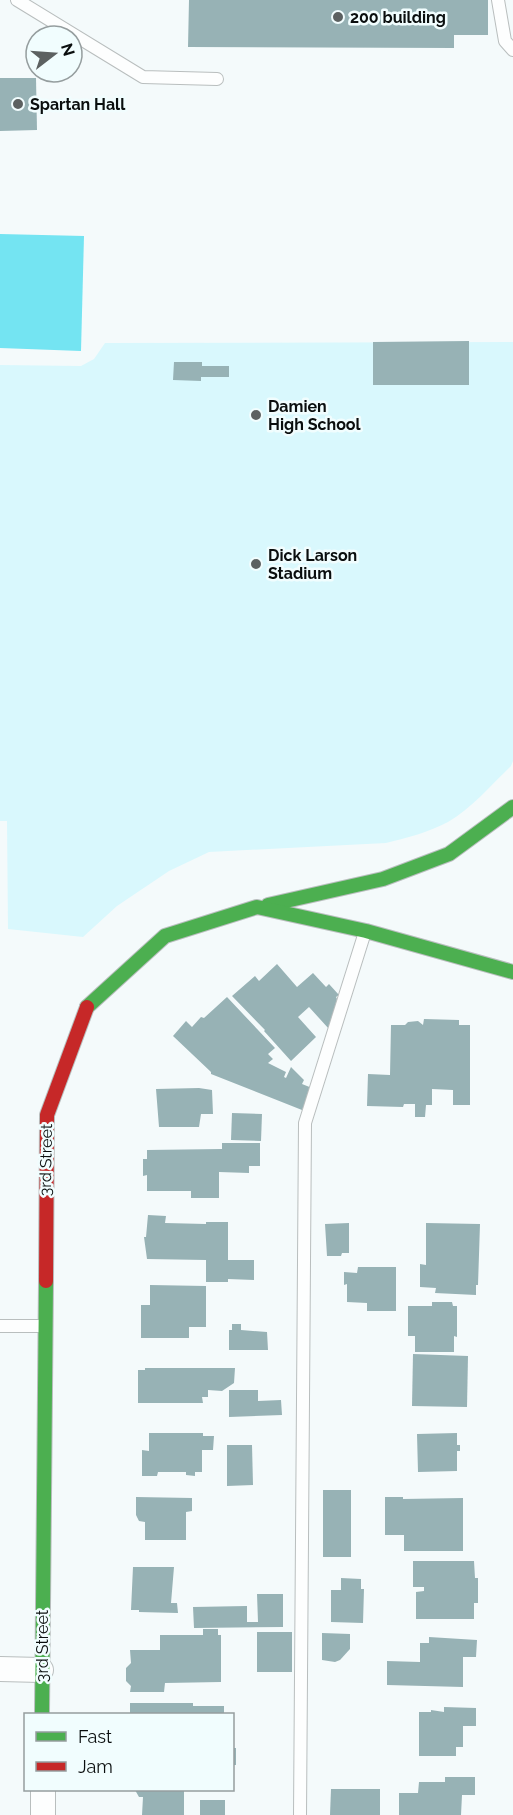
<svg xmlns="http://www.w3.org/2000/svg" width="513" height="1815" viewBox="0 0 513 1815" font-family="Raleway,sans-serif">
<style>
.green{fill:#d9f8fd}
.water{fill:#74e4f2}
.building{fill:#97b2b5}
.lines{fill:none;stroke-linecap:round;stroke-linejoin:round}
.lane-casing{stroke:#b9bebe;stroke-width:14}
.street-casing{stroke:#b9bebe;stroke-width:26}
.fast-casing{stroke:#b9bebe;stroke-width:16}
.jam-casing{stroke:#b9bebe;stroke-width:16}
.lane{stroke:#fdfefe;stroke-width:12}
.street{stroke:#fdfefe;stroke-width:24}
.fast{stroke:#4caf50;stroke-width:14}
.jam{stroke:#c62828;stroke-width:14}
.poi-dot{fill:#5c6161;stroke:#f1fdfe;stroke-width:2}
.labels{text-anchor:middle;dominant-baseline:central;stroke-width:5;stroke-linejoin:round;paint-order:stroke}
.poi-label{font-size:16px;font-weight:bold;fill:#0a0e0e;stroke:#f1fdfe;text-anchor:start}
.street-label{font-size:16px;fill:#0a0e0e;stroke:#f1fdfe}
</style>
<rect width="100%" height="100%" fill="#f4fafb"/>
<!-- green -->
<path class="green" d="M513,342v419l-2,5c-20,19 -39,42 -63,56 -19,10 -41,16 -62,21l-177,9 -40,19 -52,35 -34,31 -75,-8 -1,-108h-7v-456l81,1 13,-7 11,-16z"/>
<!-- water -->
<path class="water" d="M0,234l84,2 -3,115 -81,-3z"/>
<!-- building -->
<g class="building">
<path d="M189,0h299v35h-34v13l-266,-1z"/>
<path d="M0,78h36l1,52 -37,1z"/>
<path d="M469,341v44h-96v-43z"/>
<path d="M174,362h28v4h27v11h-28v4l-28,-1z"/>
<path d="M277,964l20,23 16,-14 13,14 3,-3 10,11 -3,2 1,2 -8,30 -20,-22 -11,10 18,20 -25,24 -27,-30 1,-1 -33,-34 23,-20 4,5z"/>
<path d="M227,997l48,51 -7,6 5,5 -5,4 18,9 -2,5 2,1 5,-11 13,13 -2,4 10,4 -10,22 -91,-36v-2l-38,-36 13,-15 6,6 9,-10 3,1z"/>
<path d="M424,1019l35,1v5h11v80h-17v-15l-21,-1v16h-6l-1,12h-10v-13h-11l-1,3 -36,-1 1,-32 22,1 1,-50h14l3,-3 10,-1 5,4z"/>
<path d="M199,1088l13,2 1,24h-12l-2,13h-40l-3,-38z"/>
<path d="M232,1113l30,1 -1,27 -30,-1z"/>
<path d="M222,1143h38v23h-11v7l-30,-1v26h-28v-7h-44v-16l-4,1v-17h4v-9l75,-1z"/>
<path d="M148,1215l18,1 -1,7 41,1v-2h22v38h26v20l-26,-1v3h-22v-22l-59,-1 -3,-22h2z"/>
<path d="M349,1223v30h-7l-1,3h-14l-2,-32z"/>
<path d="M426,1223l54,1 -2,61h-2v10l-41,-2 1,-5 -16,-1v-23l6,1z"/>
<path d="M358,1267h38v44h-29v-8l-20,-1v-18l-3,1v-13l13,1z"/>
<path d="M150,1285l56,1v41h-17v11h-48v-33h9z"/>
<path d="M432,1302h20l1,4h4v31l-3,-1v16h-39v-16h-7v-30h24z"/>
<path d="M232,1324h9v6l26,2 1,18h-39v-20h3z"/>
<path d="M413,1354l55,2 -1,51 -55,-1z"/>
<path d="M145,1368h90l-1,15 -12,8 -14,-1v7h-6l1,6h-65v-33h7z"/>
<path d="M229,1390h29v11l23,-1 1,15 -53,2z"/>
<path d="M149,1433h54v3h11l-1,14h-11v22h-7v4l-9,-1v-3h-28l-1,4h-15v-26l7,1z"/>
<path d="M457,1433v12h3v6h-3v20l-39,1 -1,-38z"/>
<path d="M227,1445h25l1,40 -26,1z"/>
<rect x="323" y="1490" width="28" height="67"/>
<path d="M136,1497l56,1v13l-6,1v28h-41v-18l-6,-1 -3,-6z"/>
<path d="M385,1497h18v2l60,-1v53h-59v-16h-19z"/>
<path d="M413,1561h61l1,17h3v25h-4v16h-58v-27l8,-1v-4h-11z"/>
<path d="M133,1567h41l-3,36h6l1,10 -39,-1v-2h-8z"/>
<path d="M341,1578l20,1v10h3l-1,34 -32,-1v-32h10z"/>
<path d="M257,1594h26v33l-89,1 -1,-21 54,-1v16h11z"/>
<path d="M203,1629h15v6h3v47l-56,1 -1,9h-34l1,-6 -5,-5v-13l5,-5 -1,-13h30v-15h43z"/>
<rect x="257" y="1632" width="35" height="40"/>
<path d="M322,1633l28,1v15l-10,11 -5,2 -13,-2z"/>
<path d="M429,1637l48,3 -1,17h-13v30l-76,-2v-24l33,1v-19h9z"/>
<path d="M130,1703h63v3h31v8h-94z"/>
<path d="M444,1707l32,1v18h-13v21h-7v9h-37v-44h12v-2l13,2z"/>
<rect x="232" y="1748" width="4" height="17"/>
<path d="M445,1777h30v18h-13l-1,20h-62v-22h19l1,-11h26z"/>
<path d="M331,1789h49v26h-50z"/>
<path d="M135,1790h49v25h-42l1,-18h-4z"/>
<rect x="200" y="1800" width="25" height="15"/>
</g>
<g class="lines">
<defs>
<g id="lane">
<path d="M17,0l126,77 74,2"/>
<path d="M498,0l7,41 8,9"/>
<path d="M0,1326h44"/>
<path d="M300,1815l5,-692 60,-191"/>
</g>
<g id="street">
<path d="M0,1669l41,1"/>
<path d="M43,1790v25"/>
</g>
<g id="fast">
<path d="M268,905l115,-26 66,-25 64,-47"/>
<path d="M87,1007l78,-71 92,-29 109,24 147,41"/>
<path d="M42,1714l4,-433"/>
</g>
<path id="jam" d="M46,1281l1,-166 40,-108"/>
</defs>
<!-- lane casing -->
<use href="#lane" class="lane-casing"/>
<!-- street casing -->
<use href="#street" class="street-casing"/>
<!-- fast casing -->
<use href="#fast" class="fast-casing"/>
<!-- jam casing -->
<use href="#jam" class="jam-casing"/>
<!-- lane -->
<use href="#lane" class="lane"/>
<!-- street -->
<use href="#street" class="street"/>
<!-- fast -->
<use href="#fast" class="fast"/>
<!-- jam -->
<use href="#jam" class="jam"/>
</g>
<!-- markers -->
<g class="poi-dot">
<circle cx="338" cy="17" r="6"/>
<circle cx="18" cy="104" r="6"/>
<circle cx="256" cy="415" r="6"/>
<circle cx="256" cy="564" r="6"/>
</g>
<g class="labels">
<!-- poi labels -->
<g class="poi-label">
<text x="350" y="17">200 building</text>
<text x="30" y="104">Spartan Hall</text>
<text x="268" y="406">Damien<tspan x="268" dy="18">High School</tspan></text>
<text x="268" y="555">Dick Larson<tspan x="268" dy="18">Stadium</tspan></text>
</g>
<!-- street labels -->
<g class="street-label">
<text transform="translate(46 1160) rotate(-89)">3rd Street</text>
<text transform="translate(42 1646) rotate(-90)">3rd Street</text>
</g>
</g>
<!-- legend -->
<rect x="24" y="1713" width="210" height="78" fill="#f1fdfe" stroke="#959d9e" stroke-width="1.5"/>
<rect x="36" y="1732" width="30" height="9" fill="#4caf50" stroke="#959d9e" stroke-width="1.5"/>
<text x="78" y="1743" font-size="18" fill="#0a0e0e">Fast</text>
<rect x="36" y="1762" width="30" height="9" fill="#c62828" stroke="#959d9e" stroke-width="1.5"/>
<text x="78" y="1773" font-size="18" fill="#0a0e0e">Jam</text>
<!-- north arrow -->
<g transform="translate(54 54) rotate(73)"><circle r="28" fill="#f1fdfe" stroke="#959d9e" stroke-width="1.5"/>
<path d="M0-4.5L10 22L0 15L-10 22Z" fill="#5c6161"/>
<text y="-9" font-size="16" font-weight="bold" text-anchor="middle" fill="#0a0e0e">N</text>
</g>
</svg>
